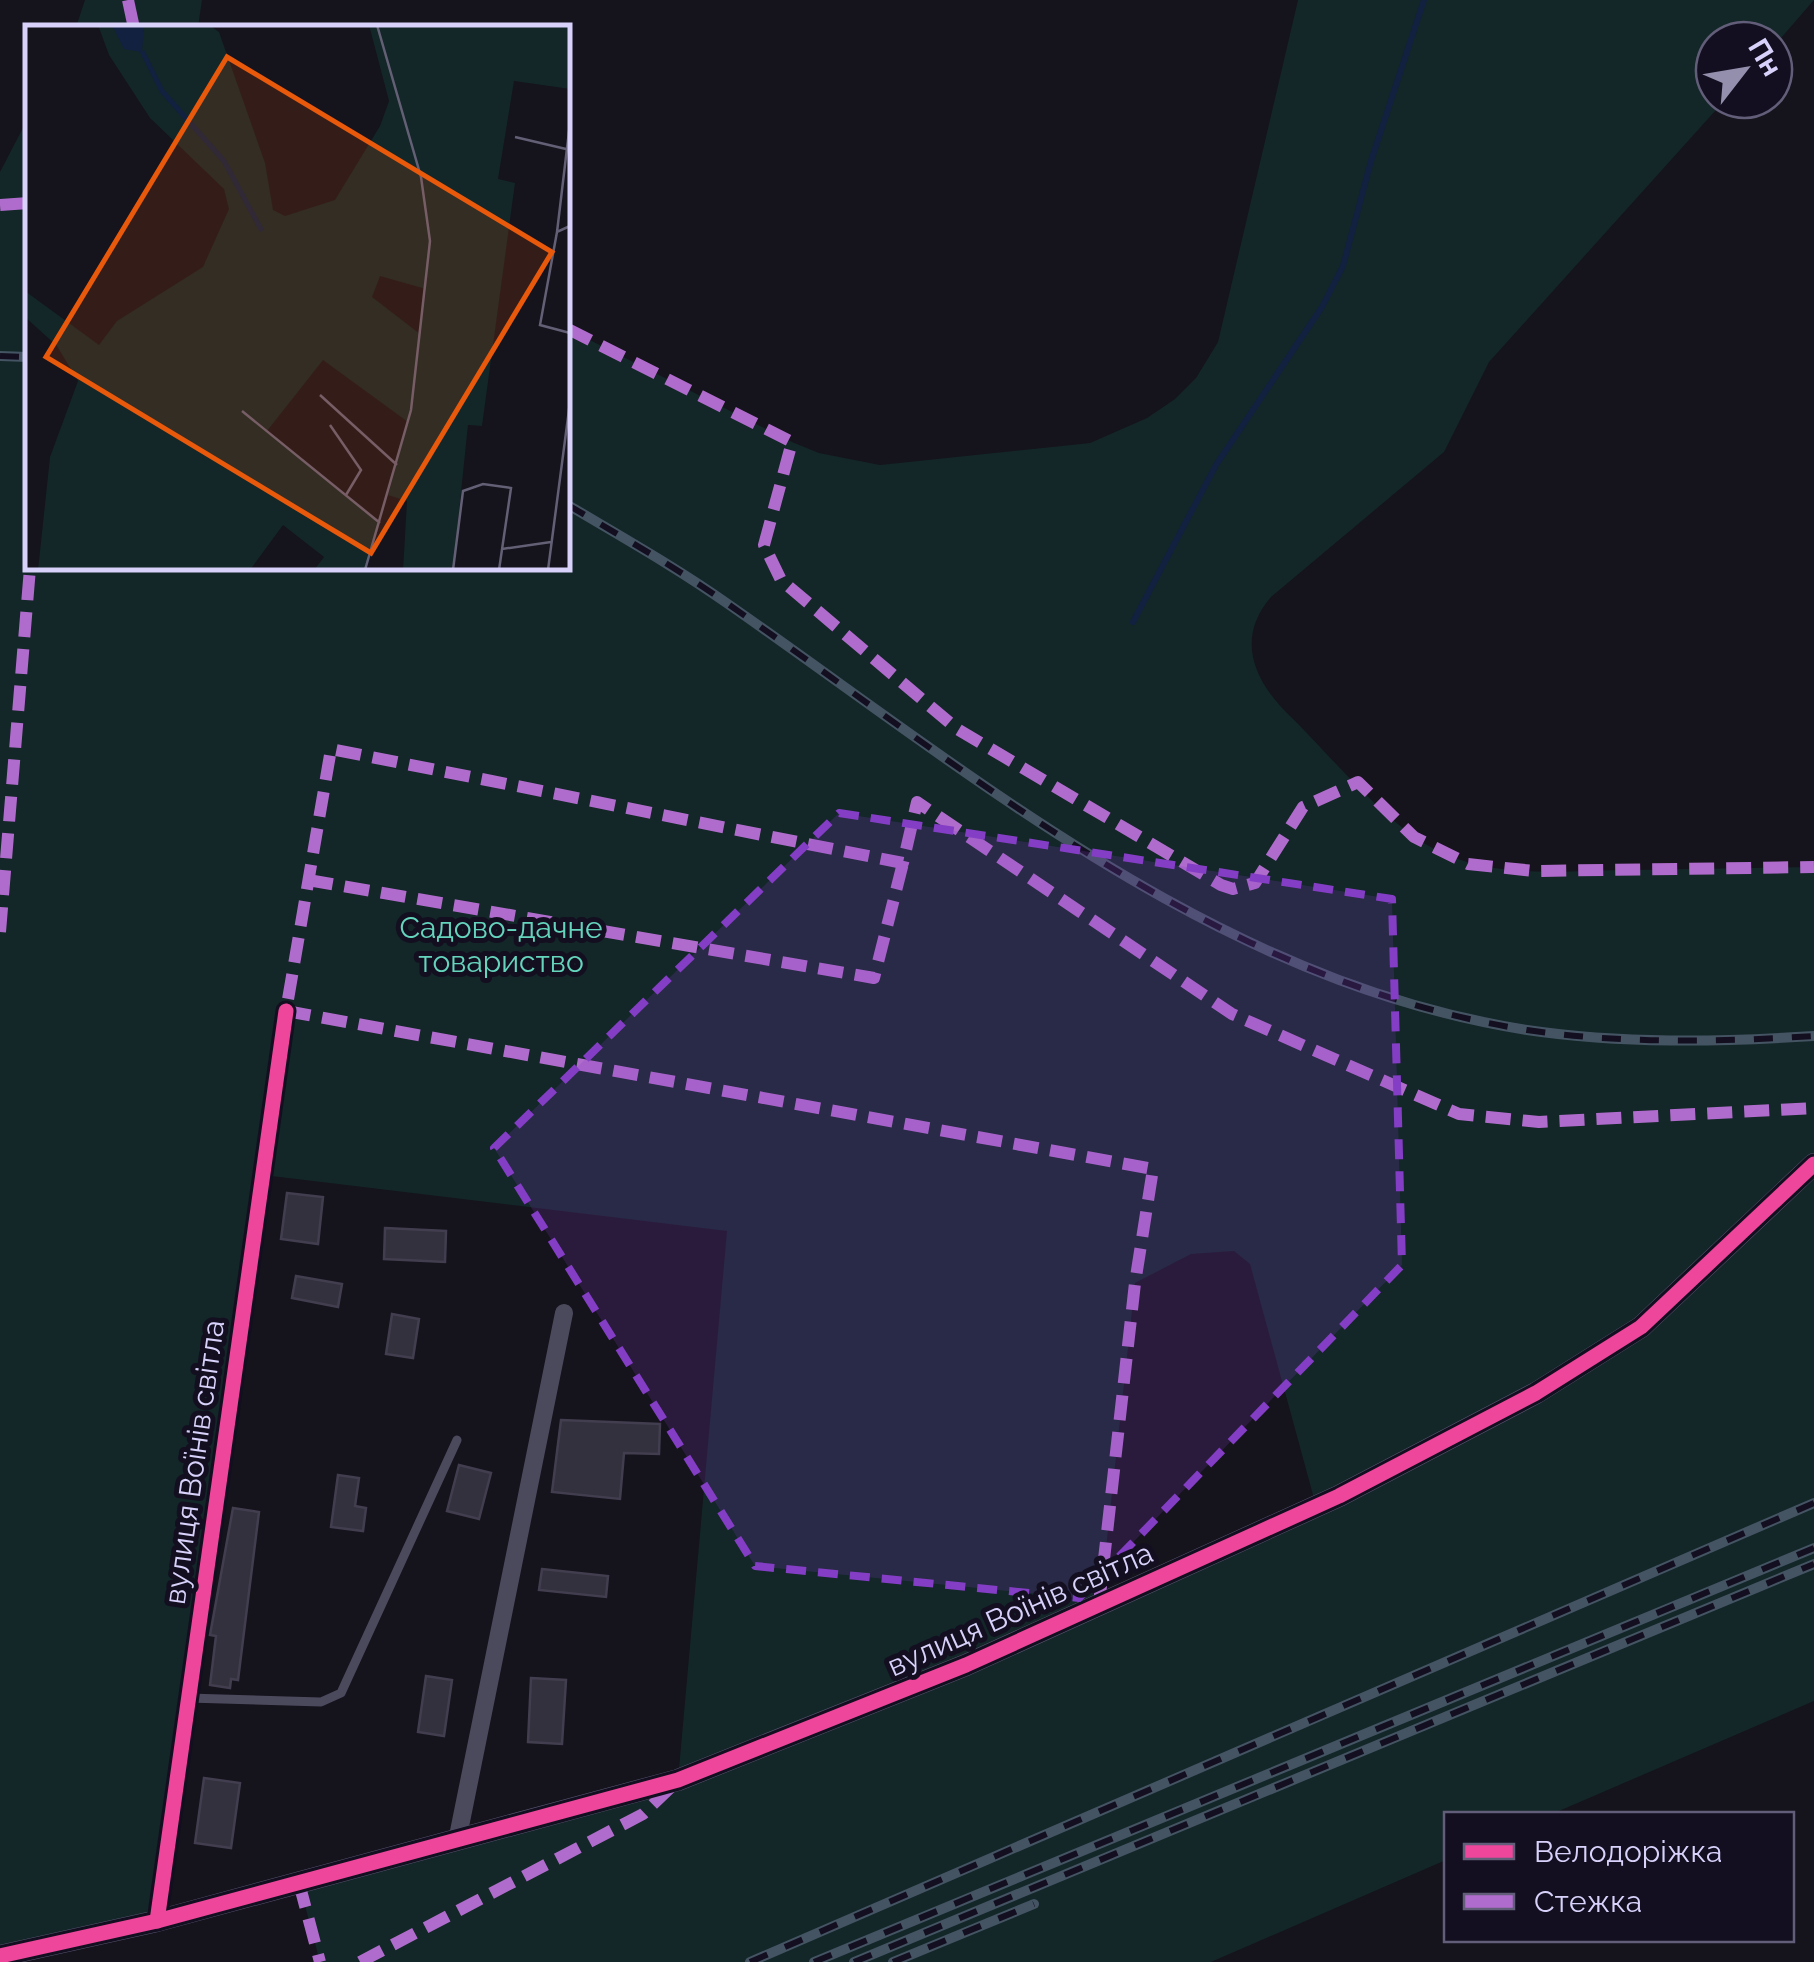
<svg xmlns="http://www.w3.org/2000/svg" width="1814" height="1962" viewBox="0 0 1814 1962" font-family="Raleway,sans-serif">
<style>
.green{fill:#132628;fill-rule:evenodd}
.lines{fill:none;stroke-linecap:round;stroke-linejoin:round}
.stream{stroke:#12213f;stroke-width:6}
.building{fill:#33313e;stroke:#423e4f;stroke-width:2.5}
.lane{stroke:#4b495c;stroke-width:9}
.street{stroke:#4b495c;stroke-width:18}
.secondary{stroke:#57556e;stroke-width:22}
.rail-casing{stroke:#445463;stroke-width:10}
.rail{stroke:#130f20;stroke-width:6;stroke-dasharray:19;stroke-linecap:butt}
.quiet{stroke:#b06ccc;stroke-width:12;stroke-dasharray:25 12;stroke-linecap:butt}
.cycleway-casing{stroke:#130f20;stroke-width:21}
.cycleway{stroke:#ed469a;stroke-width:15}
.marked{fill:#843dc5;fill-opacity:0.2;stroke:#843dc5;stroke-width:8;stroke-dasharray:20 12;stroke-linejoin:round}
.labels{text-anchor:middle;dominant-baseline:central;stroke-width:10;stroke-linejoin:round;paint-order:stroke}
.park-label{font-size:30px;fill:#65d4bd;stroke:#130f20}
.street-label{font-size:30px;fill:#d8d2fb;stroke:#130f20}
.inset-river{fill:none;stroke:#12213f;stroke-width:5}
.inset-road{fill:none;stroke:#635f75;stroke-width:2.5}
.view{fill:#e8590c;fill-opacity:0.15;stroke:#e8590c;stroke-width:5}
.inset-edge{fill:none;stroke:#d8d2fb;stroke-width:5}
</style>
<rect width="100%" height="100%" fill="#15131c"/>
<!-- green -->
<g class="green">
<path d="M85,0h117l-4,27h-122z"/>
<path d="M1298,0h516l-40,46v-6h-60v60h11l-236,262 -45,90 -173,145c-36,42 -17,84 19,119 38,37 94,105 139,130 61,35 134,24 202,24 61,-1 122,-2 183,-3v834l-262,113h-106v46l-235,102h-891l-21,-79 379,-103 49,-549 -464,-56 -106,746 -157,35v-1784l27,-52 1,448h540v-239l224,113 27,11 61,12 210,-22 57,-25 28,-19 21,-21 22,-36zM1234,1251l16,13 66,242 -216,97 35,-320 56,-29z"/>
</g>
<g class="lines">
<!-- stream -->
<path class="stream" d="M1133,622l83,-157 106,-158 21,-41 28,-105 53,-161"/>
</g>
<!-- building -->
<g class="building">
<path d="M287,1193l36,4 -5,47 -37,-5z"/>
<path d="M385,1228l61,3 -1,31 -61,-3z"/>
<path d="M296,1276l46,8 -4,23 -46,-9z"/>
<path d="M392,1314l27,5 -6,39 -27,-4z"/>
<path d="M561,1420l99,4 -1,30 -35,-1 -4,46 -68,-7z"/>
<path d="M459,1465l32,8 -12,46 -32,-8z"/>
<path d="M338,1475l21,3 -4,28 11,2 -3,23 -32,-4z"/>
<path d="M233,1508l26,4 -21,168 -7,-1 -1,9 -20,-3 6,-49 -6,-1z"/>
<path d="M542,1569l66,7 -2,21 -67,-7z"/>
<path d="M426,1676l26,4 -8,56 -26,-4z"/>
<path d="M531,1678l35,2 -4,64 -34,-2z"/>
<path d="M204,1778l36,5 -9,65 -36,-5z"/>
</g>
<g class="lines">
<!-- lane -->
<path class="lane" d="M188,1698l133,4 20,-9 116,-253"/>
<!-- street -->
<g class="street">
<path d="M457,1841l107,-528"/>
<path d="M157,1921l129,-910"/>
</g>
<!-- secondary -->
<path class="secondary" d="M0,1956l157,-35 521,-141 288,-115 373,-169 197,-103 105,-66 173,-163"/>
<defs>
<g id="rail">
<path d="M0,356l28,1"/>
<path d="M568,505c54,32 109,63 160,99 250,174 489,377 799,426 95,14 192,12 287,6"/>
<path d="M750,1962l1064,-459"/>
<path d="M814,1962l1000,-414"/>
<path d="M854,1962l960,-398"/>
<path d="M893,1962l141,-58"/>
</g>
</defs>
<!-- rail casing -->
<use href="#rail" class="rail-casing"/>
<!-- rail -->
<use href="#rail" class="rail"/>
<!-- quiet -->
<g class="quiet">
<path d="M128,0l6,28"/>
<path d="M0,205l28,-2"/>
<path d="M568,329l224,113 -28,103 17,35 176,149 264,156 12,4 22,-6 48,-76 55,-25 56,55 54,27 66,7 280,-4"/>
<path d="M308,880l566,98 29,-115"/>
<path d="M0,932l30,-364"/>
<path d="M1099,1604l36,-321 18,-114 -867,-158 45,-262 572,114 14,-61 315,212 227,100 80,8 275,-14"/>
<path d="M299,1883l21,79"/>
<path d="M360,1962l283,-148 29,-28"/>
</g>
<defs>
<g id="cycleway">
<path d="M157,1921l129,-910"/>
<path d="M0,1956l157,-35 521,-141 288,-115 373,-169 197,-103 105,-66 173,-163"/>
</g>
</defs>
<!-- cycleway casing -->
<use href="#cycleway" class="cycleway-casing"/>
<!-- cycleway -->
<use href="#cycleway" class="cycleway"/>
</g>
<!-- marked area -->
<path class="marked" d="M839,813l553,86 10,366 -323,333 -324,-32 -261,-418z"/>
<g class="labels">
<!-- park labels -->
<g class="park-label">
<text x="501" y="927">Садово-дачне<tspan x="501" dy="34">товариство</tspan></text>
</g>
<!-- street labels -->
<g class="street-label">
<text transform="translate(194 1462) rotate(-82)">вулиця Воїнів світла</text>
<text transform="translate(1020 1609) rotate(-24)">вулиця Воїнів світла</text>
</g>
</g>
<!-- overview -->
<g transform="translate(25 25)">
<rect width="545" height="545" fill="#15131c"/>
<path d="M73,0l114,2 7,5 46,131 8,47 12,6 50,-16 45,-74 9,-25 -20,-76h201v64l-56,-8 -16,98 17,4 -33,243 -14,-1 -15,145h-50l4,-69 -19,-6 20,-73 -85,-62 -56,71 113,92 -15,47h-51l10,-13 -41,-32 -33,45h-212l12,-113 28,-76 -21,-35 -32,-29v-26l74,54 18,-24 86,-54 26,-58 -5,-20 -74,-71 -41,-63zM355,251l46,13 -6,45 -48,-37z" fill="#132628" fill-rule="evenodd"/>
<path d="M87,0h32l-2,27 -18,-3z" fill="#12213f"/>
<path class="inset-river" d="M117,26l20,40 62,70 38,70"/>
<path class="inset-road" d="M545,98l-13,109 13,-6M490,112l51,12M532,207l-17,93 30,8M295,370l77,70M217,386l138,112M305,400l31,45 -15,25M477,524l49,-7M340,545l46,-160 19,-169 -9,-64 -44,-152M428,545l10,-79 20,-7 28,4 -12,82M523,545l22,-168"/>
<path class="view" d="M202,32l325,195 -181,301 -325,-196z"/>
<rect width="545" height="545" class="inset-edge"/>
</g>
<!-- legend -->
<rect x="1444" y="1812" width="350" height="130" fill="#130f20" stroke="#625d78" stroke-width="2.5"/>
<rect x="1464" y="1844" width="50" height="15" fill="#ed469a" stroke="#625d78" stroke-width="2.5"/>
<text x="1534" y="1862" font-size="30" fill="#d8d2fb">Велодоріжка</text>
<rect x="1464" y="1894" width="50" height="15" fill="#b06ccc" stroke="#625d78" stroke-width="2.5"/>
<text x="1534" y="1912" font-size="30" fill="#d8d2fb">Стежка</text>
<!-- north arrow -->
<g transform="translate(1744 70) rotate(59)"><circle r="48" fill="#130f20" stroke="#625d78" stroke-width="2.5"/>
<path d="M0-8L18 38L0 25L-18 38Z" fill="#948fad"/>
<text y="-15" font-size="28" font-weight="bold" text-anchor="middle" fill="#d8d2fb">Пн</text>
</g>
</svg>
